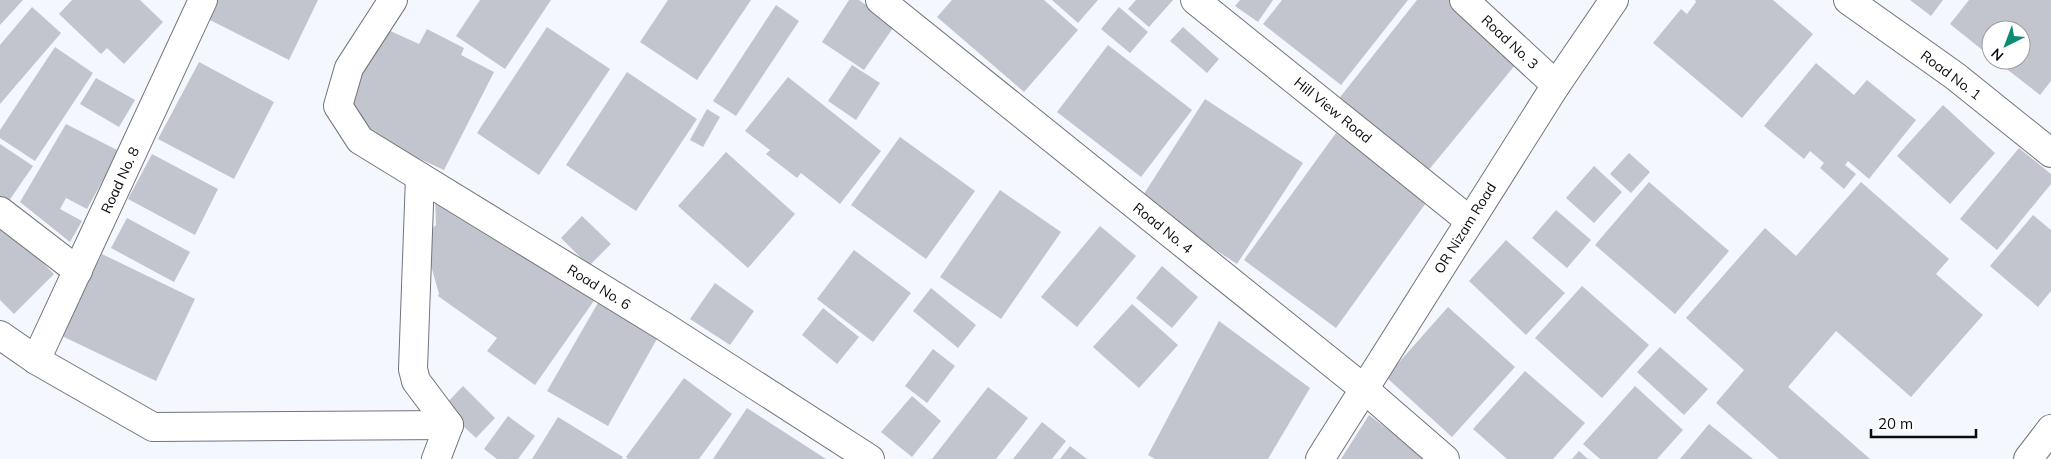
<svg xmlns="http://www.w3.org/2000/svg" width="2051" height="459" viewBox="0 0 2051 459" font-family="Mulish,sans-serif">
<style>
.building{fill:#c2c5cd}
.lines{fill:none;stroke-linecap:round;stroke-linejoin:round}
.minor-casing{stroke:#71747b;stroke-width:30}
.trunk-casing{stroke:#71747b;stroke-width:30}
.minor{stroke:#fff;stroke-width:28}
.trunk{stroke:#fff;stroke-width:28}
.labels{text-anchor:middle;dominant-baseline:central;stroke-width:5;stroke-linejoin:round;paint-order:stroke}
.street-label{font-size:14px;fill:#0a0b0e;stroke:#fff}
</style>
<rect width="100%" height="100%" fill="#f4f7fe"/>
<!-- building -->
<g class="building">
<path d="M0,0h23l-23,25z"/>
<path d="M72,0h68l23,22 -39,42 -17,-16 -6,6 -42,-40z"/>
<path d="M215,0h103l-29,60 -83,-42z"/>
<path d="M480,0h71l-46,69 -49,-33z"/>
<path d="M668,0h83l-54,80 -57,-38z"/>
<path d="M849,0h10l36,25 -31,45 -42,-28z"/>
<path d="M952,0h92l34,30 -54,62 -87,-75z"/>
<path d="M1052,0h46l-20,23z"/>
<path d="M1136,0h37l-24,27 -21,-18z"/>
<path d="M1240,0h33l-15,22 -23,-16z"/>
<path d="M1282,0h126l-67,85 -78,-61z"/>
<path d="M1417,0h33l66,64 -89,108 -90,-71z"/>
<path d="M1695,0h78l40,34 -71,84 -89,-75 28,-34 6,5 9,-12z"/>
<path d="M1910,0h33l-12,16z"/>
<path d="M1969,0h82v81l-11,14 -45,-35h26v-30h-30v27l-41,-33z"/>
<path d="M776,5l23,16 -63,95 -23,-15z"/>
<path d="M32,7l29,26 -61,71v-59z"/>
<path d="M1119,7l29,25 -18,21 -29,-24z"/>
<path d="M547,27l63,42 -71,106 -62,-42z"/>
<path d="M1183,27l36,32 -12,14 -37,-32z"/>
<path d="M386,29l33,15 8,-15 37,19 -3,7 33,17 -50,98 -79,-36 -19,-34z"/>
<path d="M1108,45l84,65 -51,67 -84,-65z"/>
<path d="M55,47l38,26 -58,88 -35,-23v-8z"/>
<path d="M199,62l75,40 -40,77 -76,-40z"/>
<path d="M1816,63l38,32 13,-15 49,40 -47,59 -21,-18 -3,4 11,9 -12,15 -24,-21 4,-5 -14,-12 -6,8 -40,-33z"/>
<path d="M852,65l28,18 -24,37 -28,-19z"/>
<path d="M627,72l70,47 -61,92 -70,-46z"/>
<path d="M788,77l93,74 -41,53 -39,-31 -4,5 -31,-24 4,-4 -25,-19z"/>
<path d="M96,78l39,22 -16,27 -39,-23z"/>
<path d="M1205,99l98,64 -66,101 -97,-64z"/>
<path d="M1943,105l52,48 -45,51 -53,-48z"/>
<path d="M707,109l13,8 -17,30 -13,-7z"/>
<path d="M66,124l53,27 -32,58 -21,-11 -6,11 22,12 -12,21 -50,-40z"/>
<path d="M1336,133l92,67 -92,128 -92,-68z"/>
<path d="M900,137l75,54 -49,68 -75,-54z"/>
<path d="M0,144l33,22 -29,42 -4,-3z"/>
<path d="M2019,148l32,26v10l-54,66 -37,-31z"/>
<path d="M726,152l69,62 -47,54 -70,-62z"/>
<path d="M1629,153l21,19 -19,21 -21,-19z"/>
<path d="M152,154l66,35 -23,46 -67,-36z"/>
<path d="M1594,166l28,26 -28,31 -28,-25z"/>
<path d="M1649,182l80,69 -54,63 -80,-69z"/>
<path d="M1861,182l88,77 -13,15 47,41 -72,82 -75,-66 -48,56 82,72h-91l-63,-56 28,-33 -58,-52 79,-90 31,28z"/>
<path d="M1000,190l61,42 -60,87 -61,-42z"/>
<path d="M435,194l163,101 -63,90 -48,-34 10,-13 -59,-42 1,-2 -16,-57 13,-12z"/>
<path d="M1556,210l35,30 -24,28 -35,-30z"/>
<path d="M2033,215l18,15v61l-13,16 -48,-41z"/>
<path d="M582,216l29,28 -22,22 -28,-28z"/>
<path d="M127,218l63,34 -16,30 -63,-34z"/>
<path d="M4,224l50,50 -40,40 -14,-14v-72z"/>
<path d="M1100,226l36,30 -59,71 -36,-30z"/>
<path d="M1506,240l59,53 -39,42 -57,-54z"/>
<path d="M854,250l57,43 -38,49 -56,-43z"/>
<path d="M102,254l93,45 -39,82 -94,-45z"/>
<path d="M1162,266l36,31 -26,31 -36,-30z"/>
<path d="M715,283l39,28 -24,34 -40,-26z"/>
<path d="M1582,286l67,59 -47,53 -67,-60z"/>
<path d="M931,288l45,37 -18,23 -45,-37z"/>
<path d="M602,296l60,34 -54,96 -61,-35z"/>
<path d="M1132,304l46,41 -39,43 -46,-41z"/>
<path d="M1448,307l67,60 -63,70 -66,-60z"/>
<path d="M823,308l36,29 -22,27 -35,-29z"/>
<path d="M1219,321l91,67 -42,71h-113l-7,-4z"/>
<path d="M1660,347l48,42 -24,26 -47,-43z"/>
<path d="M933,349l22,17 -28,37 -22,-17z"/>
<path d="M1525,371l60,52 -32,36h-46l-34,-30z"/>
<path d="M684,378l48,36 -33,45h-71l-2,-2z"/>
<path d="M463,386l32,32 -19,20 -33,-31z"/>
<path d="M1635,386l48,44 -26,29h-57l-17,-15z"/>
<path d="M988,387l40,31 -32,41h-64z"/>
<path d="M912,396l29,25 -29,36 -31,-25z"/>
<path d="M747,408l79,51h-113z"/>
<path d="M1369,415l58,44h-86z"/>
<path d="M508,416l27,20 -17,23h-21l-13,-10z"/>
<path d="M558,417l65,40 -1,2h-90z"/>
<path d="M1042,422l24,19 -14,18h-39z"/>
<path d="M1709,424l44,35h-73z"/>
<path d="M1070,446l17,13h-27z"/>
<path d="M1579,451l9,8h-16z"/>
</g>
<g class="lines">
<defs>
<g id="minor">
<path d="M393,0l-44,68 -11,38 22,34 305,187 205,132"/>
<path d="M880,0l483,388 82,71"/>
<path d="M1195,0l275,221"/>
<path d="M1464,0l92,85"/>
<path d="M1848,0l107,76 96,77"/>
<path d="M420,177l-7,192 3,12 33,44 -13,34"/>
<path d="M0,211l78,60"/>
<path d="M0,335l36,25 117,67 296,-2"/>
<path d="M36,360l167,-360"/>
<path d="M1320,459l236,-374 58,-85"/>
</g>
<path id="trunk" d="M2028,459l23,-30"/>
</defs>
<!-- minor casing -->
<use href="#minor" class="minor-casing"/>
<!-- trunk casing -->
<use href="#trunk" class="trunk-casing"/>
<!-- minor -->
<use href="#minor" class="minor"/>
<!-- trunk -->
<use href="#trunk" class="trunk"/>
</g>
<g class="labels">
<!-- street labels -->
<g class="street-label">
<text transform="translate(1510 42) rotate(43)">Road No. 3</text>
<text transform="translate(1951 75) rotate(37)">Road No. 1</text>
<text transform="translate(1333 110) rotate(39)">Hill View Road</text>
<text transform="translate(120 180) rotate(-65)">Road No. 8</text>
<text transform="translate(1163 228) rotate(39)">Road No. 4</text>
<text transform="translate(1465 228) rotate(-58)">OR Nizam Road</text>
<text transform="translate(599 287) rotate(32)">Road No. 6</text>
</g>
</g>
<!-- north arrow -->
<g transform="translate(2006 45) rotate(222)"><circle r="24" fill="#ffffff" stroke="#9d9d9f"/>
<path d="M0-4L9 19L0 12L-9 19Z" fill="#0b8b70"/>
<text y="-8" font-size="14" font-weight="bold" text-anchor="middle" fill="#0a0b0e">N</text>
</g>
<!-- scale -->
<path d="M1871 429v8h105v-8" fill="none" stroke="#0a0b0e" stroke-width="2.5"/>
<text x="1878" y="429" font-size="15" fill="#0a0b0e" stroke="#ffffff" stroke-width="4" paint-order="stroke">20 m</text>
</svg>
